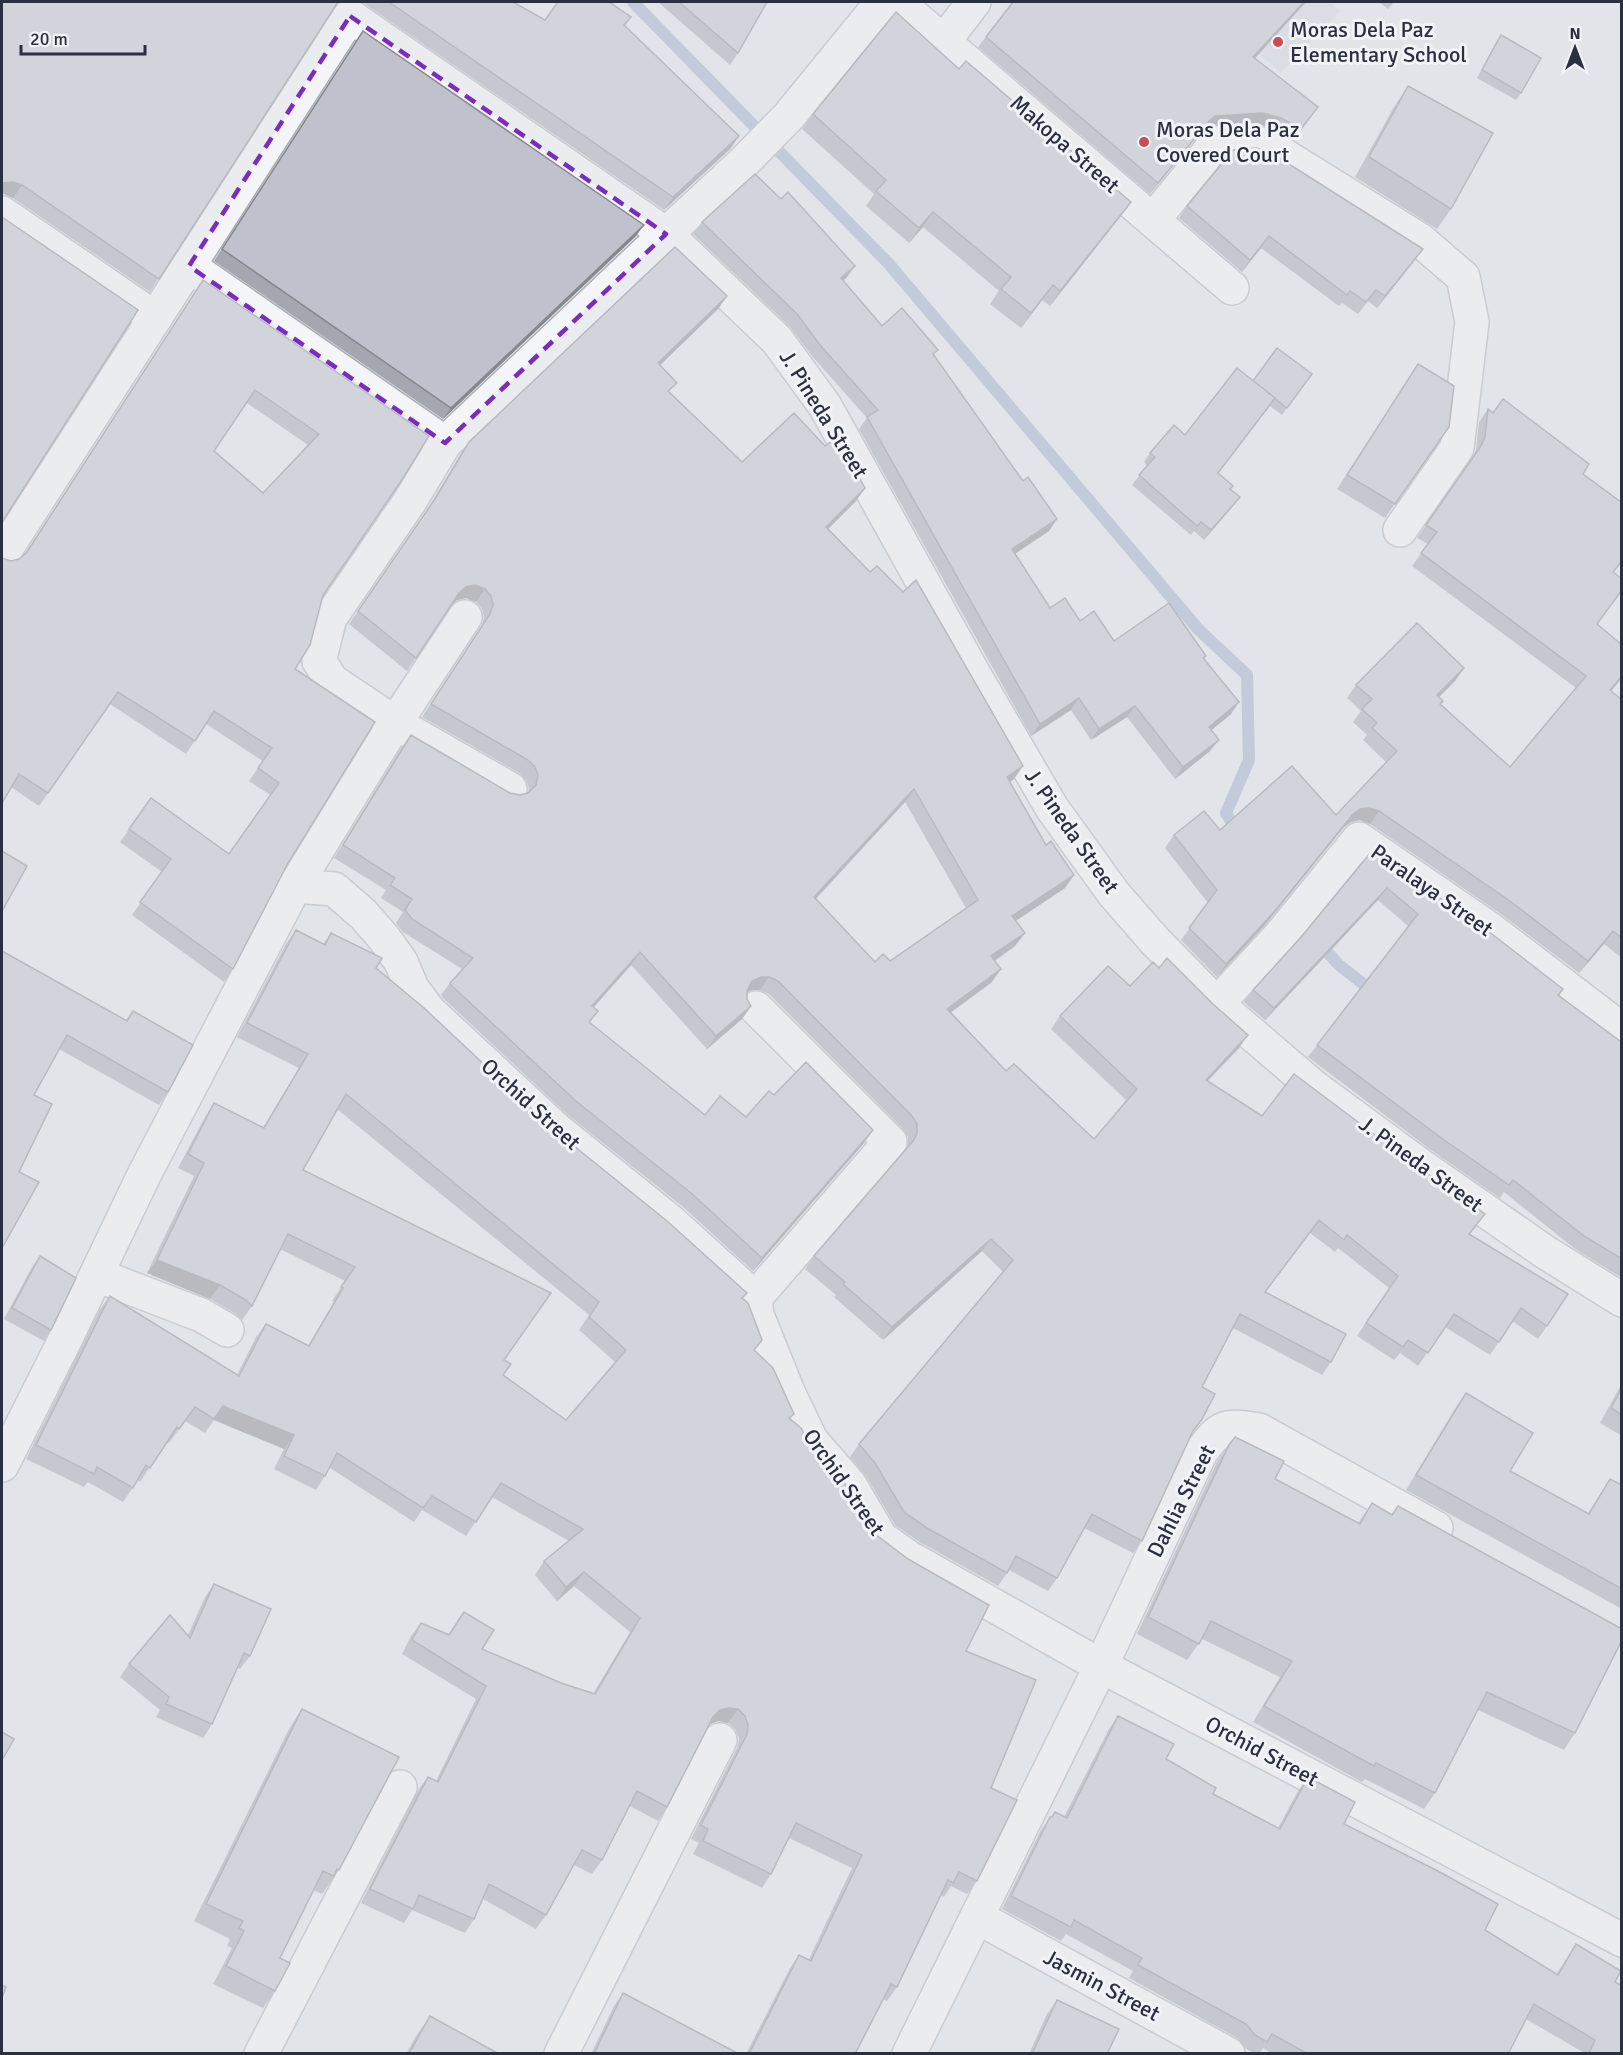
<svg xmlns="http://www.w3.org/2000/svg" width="1623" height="2055" viewBox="0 0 1623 2055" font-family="Signika,sans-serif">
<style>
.built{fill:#d3d6de}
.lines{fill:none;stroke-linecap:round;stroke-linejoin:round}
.stream{stroke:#9eaec8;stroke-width:12}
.minor-casing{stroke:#aaaeb6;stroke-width:36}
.minor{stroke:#f4f5f8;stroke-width:33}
.wall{fill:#a4a7af;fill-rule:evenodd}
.shaded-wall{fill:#86888f}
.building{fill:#bfc2cc;stroke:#86888f;stroke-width:1.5;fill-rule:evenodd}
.marked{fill:none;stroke:#7b2cbf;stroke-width:4.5;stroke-dasharray:12 8;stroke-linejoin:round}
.poi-dot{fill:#c94c52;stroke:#f1f3f7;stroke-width:2}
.labels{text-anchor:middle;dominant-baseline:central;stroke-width:6;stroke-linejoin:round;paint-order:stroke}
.poi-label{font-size:22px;fill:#2a3040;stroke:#f1f3f7;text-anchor:start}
.street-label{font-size:22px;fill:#2a3040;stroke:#f1f3f7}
</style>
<rect width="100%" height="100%" fill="#e1e4e9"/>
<!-- built -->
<path class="built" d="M1199,2h130l11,9 -59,62z"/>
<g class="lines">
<!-- stream -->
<g class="stream">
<path d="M633,2l256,262 310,366 48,45 2,85 -23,53 13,21"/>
<path d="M1317,941l22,24 36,28"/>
</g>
<defs>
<g id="minor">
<path d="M897,2l335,286"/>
<path d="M944,41l30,-39"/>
<path d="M2,213l153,105"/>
<path d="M1153,220l63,-77 34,-2 19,5 151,94 43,37 9,45 -15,126 -57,82"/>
<path d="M189,266l256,177"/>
<path d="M2,555l348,-539 316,218 111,106 48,66 150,270 77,132 62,86 41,47 62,63 97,83 106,78 125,87 77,48"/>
<path d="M510,789l-115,-66 -63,-42 -13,-20 11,-43 80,-117 35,-58 221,-209 74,-68 49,-50 93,-114"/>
<path d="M295,886l39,3 29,25 21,24 17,24 11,26 17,23 127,118 114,92 85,77 2,17 31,77 23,48 39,45 31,53 27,19 193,109 521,274"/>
<path d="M1217,1004l62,-67 80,-98 131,90 132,101"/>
<path d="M97,1275l104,40 26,15"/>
<path d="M755,1298l135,-156 -134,-134"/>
<path d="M2,1465l63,-125 79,-165 151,-289 100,-163 70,-106"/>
<path d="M977,1917l251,137"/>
<path d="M261,2054l139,-267"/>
<path d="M561,2054l159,-314"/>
<path d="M909,2054l192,-388 100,-214c21,-28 23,-27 58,-22l177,98"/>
</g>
</defs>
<!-- minor casing -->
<use href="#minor" class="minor-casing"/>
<!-- minor -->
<use href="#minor" class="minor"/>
</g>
<!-- wall -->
<g class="wall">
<path d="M2,2h337l-3,2 -186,288 -137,-94 -9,-4z"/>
<path d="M362,2h151l32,18 86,-3 -6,9 114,110 -9,13 -66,61z"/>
<path d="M658,2h109l-29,51 -8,12z"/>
<path d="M1013,2h293l-51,56 55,60 -16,21 -20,-11 -20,-5 -46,3 -7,5 -51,63 -172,-147z"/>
<path d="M1379,2h15l-6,7z"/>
<path d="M363,31l273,205 -193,183 -229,-158z"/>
<path d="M1501,35l20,58 -5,7 -39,-22 19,-36z"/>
<path d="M959,69l172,133 -11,15 -70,89 -8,-6 -21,28 -31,-24 9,-13 -76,-64 -14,16 -43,-37 8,-12 -72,-65 11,-15z"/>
<path d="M1408,86l43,123 -14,20 -82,-52 39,-70z"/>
<path d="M1187,206l236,43 -46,59 -9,-7 -10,13 -16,-11 -3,3 -78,-58 -19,24 -63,-54z"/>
<path d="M702,222l145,55 -4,4 39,45 52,30 89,125 34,38 -8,12 -34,23 35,54 30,13 34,20 92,15 -2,4 27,54 -20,16 -1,21 -35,28 -48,-62 -36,23 -20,-30 -40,26 -172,-307 8,-11 -55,-62 -22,-29 -97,-93z"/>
<path d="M203,280l226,156 -106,159 -28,74 -7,194 -55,106 -9,13 -92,-67 30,-43 -42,-30 31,-44 78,56 41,-59 -21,-14 14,-20 -57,-37 -20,30 -76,-50 -71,102 -28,-19v-226l8,-2 6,-5zM247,403l61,42 -45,48 -49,-42z"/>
<path d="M727,296l-9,13 -58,56 10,28 72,69 123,26 -9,13 -28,28 186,250 -4,3 36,63 28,30 -9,13 -49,33 9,12 -10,13 -20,15 -3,21 -41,30 55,59 88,68 32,-39 -75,-71 9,-13 70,-30 109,62 -32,33 55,35 214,111 -6,7 77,92 -9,13 -26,-18 -22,34 -45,-28 -27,39 -18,-13 -6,7 -37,-24 32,-48 -51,-40 -3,4 -25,-19 -45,59 66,70 -9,13 -89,-47 -31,59 -10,45 -50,109 -9,12 -49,-25 -27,50 -9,13 -39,-21 -11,16 -80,-45 -23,-16 -29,-49 -16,-19 9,-13 144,-172 -21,-21 -99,89 -49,-43 2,-2 -31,-26 9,-13 93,-108 1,-1v-10l-5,-8 -134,-135 -9,-4h-8l-5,2v7l4,7 -9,13 -35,30 -76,-84 -37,42 -4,16 115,92 41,2 28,-22 90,48 -111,128 -71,-65 -114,-91 -125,-117 -2,-3 9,-12 12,-14 -59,-37 -7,-9 7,-11 -22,-14 5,-8 -52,-32 67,-110 10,-13 99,58 10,2 8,-2 1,-5 -3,-8 -7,-7 -97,-56 59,-90 3,-9 -2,-9 -6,-7 -10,-4 -9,2 -6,5 -44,66 -58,-47 77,-112 34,-57 9,-13zM905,802l61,106 -76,53 -15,1 -59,-63z"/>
<path d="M1418,364l31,63 -64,91 -48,-29z"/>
<path d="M1312,374l-30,41 -12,-9 -52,67 13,16 2,17 -29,34 -10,-9 -3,4 -59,-50 15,-19 -3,-4 6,-9 35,-18 68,-54z"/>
<path d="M1488,409l95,65 30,99 -16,51 25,21v33l-11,13 11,9v258l-18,-14 -25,29 -78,-59 -131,-90 -10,-4 -9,2 -7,5 -79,98 -48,52 -36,-37 27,-37 -43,-55 9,-13 162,-20 50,-53 -23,-22 4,-5 -14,-13 8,-11 -14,-13 9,-13 108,-17 -9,13 -16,16 1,7 70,63 66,-79 -164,-122 16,-22 -11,-6 55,-79 4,-9 3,-28z"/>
<path d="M1372,851l191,138 -4,7 61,45 2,-2v239l-47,-29 -71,-57 -4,6 -69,-48 -123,-93 100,-131 -30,-26 -113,120 -21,-18 9,-12 49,-54z"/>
<path d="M296,930l27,14 8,-11 45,35 177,161 190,170 19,41 -8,10 40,64 -4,5 16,19 69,96 91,117 25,137 -14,93 -10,13 -16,-8 -7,11 -3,-2 -44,92 -10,14 -4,-2 -28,55h-109l44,-86 9,-13 10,4 43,-91 -63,-30 -18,36 -9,14 -69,-34 6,-11 -8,-4 46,-91 2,-10 -4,-9 -7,-6 -10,-2 -8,3 -43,83 -9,14 -28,-15 -28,54 -10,14 -18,-9 -28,50 -10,14 -53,-30 -9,20 -9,14 -53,-23 -8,13 -43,-20 57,-113 10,-13 8,4 40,-82 -74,-45 9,-18 10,-13 28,11 15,-22 18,37 79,34 32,11 37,-62 -56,-46 -17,15 -22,-26 9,-14 25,-20 -77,-44 -26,39 -44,-26 -8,12 -84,-54 -5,8 -9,14 -42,-21 10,-20 -70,-29 -9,13 -20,-12 -16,22 -2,-2 -27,41 -2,-2 -15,22 -35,-20 -4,5 -58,-28 74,-150 10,-13 127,79 19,-38 10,-13 42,22 26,-44 -2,-1 13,-20 -65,-32 -28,57 -10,14 -6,-6 -26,-15 -63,-26 47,-97 -16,-8 27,-51 9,-14 49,25 36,-60 -62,-31 49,-93zM337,1109l252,206 -10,15 36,32 -49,58 -63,-45 1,-15 -201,-190z"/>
<path d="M2,951l124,69 7,-9 35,81 -9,13 -100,-56 -25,46 -15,77z"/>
<path d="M40,1256l11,74 -7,11 -40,-22 28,-52z"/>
<path d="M1622,1383v53l-22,-13z"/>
<path d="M1466,1393l44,78 78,42 22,-34 12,6v124l-216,-119 50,-83z"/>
<path d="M1229,1445l46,34 83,44 14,-20 20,12 6,-9 177,227 -11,17 -86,-40 -43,83 -11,16 -59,-30 -3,3 -109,-60 27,-45 -78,-38 -15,21 -50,-26 80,-172z"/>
<path d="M214,1584l36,72 -10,13 -3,-1 -25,56 -9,14 -47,-21 4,-7 -40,-33 9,-13 59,-29 17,-38z"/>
<path d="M302,1709l37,161 -17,24 -9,-4 -33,68 -5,33 -12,17 -50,-24 19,-36 -5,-2 3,-7 -36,-18 96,-194z"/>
<path d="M1118,1716l48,43 47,35 65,34 20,-37 10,-14 36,47 141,106 71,45 20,-31 39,38 7,72h-36l-60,-35 -18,35h-235l-10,-6 -4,6h-4l-10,-6 -8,-10 -108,-60 4,-7 -67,-37 -5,7 -59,-32 39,-79 14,-18 9,5 45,-88z"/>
<path d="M623,1993l116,61h-148l23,-48z"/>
<path d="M1057,2000l50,54h-78l18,-40z"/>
<path d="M430,2016l69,38h-93l10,-18z"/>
</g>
<!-- shaded-wall -->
<g class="shaded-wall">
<path d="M1304,2h2l-60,66 7,-11z"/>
<path d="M1262,113l19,5 -7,10 -20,-5 -46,3 -7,5 -51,63 8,-11 51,-62 6,-5z"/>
<path d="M739,136l-9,13 -66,61 9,-13z"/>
<path d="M13,182l9,3 -9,13 -9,-4 -2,1v-10l1,-2z"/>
<path d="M1131,202l-11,15 -70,89 10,-15z"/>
<path d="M933,212l-10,15 -14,16 10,-15z"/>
<path d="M644,225l-8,11 -193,183 8,-11z"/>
<path d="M1269,236l-8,12 -19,24 8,-12z"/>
<path d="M1423,249l-8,11 -38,48 8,-12z"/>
<path d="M855,266l-8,11 -14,13 8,-12z"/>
<path d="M1053,285l-11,15 -21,28 10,-15z"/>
<path d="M727,296l-9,13 -69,67 9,-13z"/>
<path d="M865,488l-9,13 -39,39 9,-13z"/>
<path d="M1240,497l-7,9 -29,34 7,-10z"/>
<path d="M1057,519l-8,12 -45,30 8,-12z"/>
<path d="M475,585l10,4 -9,13 -10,-4 -9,2 -7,6 9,-13 7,-6z"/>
<path d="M1464,668l-9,13 -27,27 9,-13z"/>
<path d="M1622,676v2l-21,25 9,-13z"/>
<path d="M1079,698l-8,12 -40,26 9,-12z"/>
<path d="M1239,702l-8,12 -30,25 8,-12z"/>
<path d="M1135,706l-8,11 -36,23 8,-11z"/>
<path d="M1219,740l-9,11 -35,28 8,-12z"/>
<path d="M1023,766l-9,13 -16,11 9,-13z"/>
<path d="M914,789l-9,13 -100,108 9,-13z"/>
<path d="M1369,808l10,3 -9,13 -10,-4 -9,2 -7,5 -79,98 -48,52 9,-13 127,-150 7,-5z"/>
<path d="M1074,875l-9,13 -62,41 9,-13z"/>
<path d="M1387,888l-9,12 -113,120 9,-12z"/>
<path d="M1613,931l-9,13 -25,29 9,-12z"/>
<path d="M1025,933l-10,13 -33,23 9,-13z"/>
<path d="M640,952l-9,13 -48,54 9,-13z"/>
<path d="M1001,969l-9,13 -54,40 9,-13z"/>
<path d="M761,977h8l-9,13h-8l-9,4 9,-13z"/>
<path d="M751,1006l-9,13 -35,30 9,-13z"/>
<path d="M1248,1035l-9,13 -43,45 10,-13z"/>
<path d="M873,1130l-9,13 -111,128 9,-13z"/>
<path d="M1319,1220l-9,13 -54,71z"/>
<path d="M991,1239l-9,12 -99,89 9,-13z"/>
<path d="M157,1260l63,25 -10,14 -63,-26z"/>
<path d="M223,1406l71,29 -10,14 -70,-29z"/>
<path d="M584,1572l-10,14 -17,15 9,-14z"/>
<path d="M728,1708l10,1 -10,14 -10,-2 -8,3 3,-7 7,-7z"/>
</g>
<!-- building -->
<g class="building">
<path d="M2,2h336l-179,277 -137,-94 -9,-3 -10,1 -1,2z"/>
<path d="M389,2h124l32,18 13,-18h51l22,15 -7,8 115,111 -66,61z"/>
<path d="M679,2h88l-29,51z"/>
<path d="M1013,2h291l-51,55 65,50 -17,22 -20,-11 -19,-5 -47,3 -6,5 -51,62 -172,-146z"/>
<path d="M896,12l63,57 7,-8 165,141 -71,89 -7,-6 -22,28 -30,-24 10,-12 -78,-65 -14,16 -43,-37 10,-11 -73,-66z"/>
<path d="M363,31l281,194 -193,183 -229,-159z"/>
<path d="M1501,35l40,23 -20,35 -39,-23z"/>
<path d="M1408,86l85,47 -42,76 -82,-52z"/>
<path d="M1256,148l14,4 153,97 -38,47 -9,-6 -10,12 -16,-11 -3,4 -78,-59 -19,24 -63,-54 46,-56z"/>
<path d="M755,174l26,25 7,-7 67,74 -14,12 41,48 20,-18 36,42 -5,4 90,127 5,-4 29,42 -45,30 38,59 15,-10 15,23 14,-10 20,30 55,-38 37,53 -3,2 36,44 -30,25 10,13 -36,27 -48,-61 -36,23 -20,-31 -39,26 -173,-307 11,-7 -58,-65 -22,-30 -96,-93z"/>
<path d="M2,217l136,93 -136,212z"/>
<path d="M675,247l52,49 -69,67 19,20 -9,8 74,71 52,-49 31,33 12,-9 28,51 -39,39 44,45 7,-6 26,26 13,-12 107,186 -16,11 39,68 5,-4 23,34 -62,41 13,17 -34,23 10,13 -54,40 59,62 8,-7 80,75 43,-50 -77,-73 48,-50 22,20 23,-24 6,6 8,-10 46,46 35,31 -42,45 56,36 32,-42 124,93 67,47 -16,20 99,60 -21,32 -26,-18 -22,34 -45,-28 -26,39 -20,-13 -5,7 -37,-24 32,-47 -51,-41 -3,5 -25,-20 -54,72 81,42 -15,28 -91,-48 -38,73 13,7 -13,25 -9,12 -51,110 -50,-27 -35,64 -41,-22 -9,17 -80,-45 -23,-16 -29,-49 -16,-19 154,-184 -22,-21 -99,88 -49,-43 2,-2 -31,-26 99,-115 4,-7v-10l-5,-8 -134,-135 -9,-4h-8l-9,4 -5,10v8l4,7 -35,30 -76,-84 -48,54 6,5 -9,11 116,93 15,-19 26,21 23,-26 5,4 32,-33 67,68 -111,128 -71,-65 -114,-91 -125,-116 -2,-3 23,-25 -61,-39 -7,-9 7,-11 -22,-14 5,-7 -52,-33 68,-110 99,58 10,2 8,-2 8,-8 2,-10 -3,-8 -7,-7 -97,-56 59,-90 3,-9 -2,-9 -6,-7 -10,-4 -9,2 -7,6 -43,65 -58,-47 77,-112 34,-57zM914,789l64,111 -88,61 -7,-7 -8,8 -61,-65z"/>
<path d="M203,280l226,156 -26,42 -80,117 -13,50 -15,24 80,53 -87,141 -55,106 -93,-67 31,-43 -42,-30 22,-31 78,56 50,-71 -21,-15 14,-20 -58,-37 -19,30 -77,-49 -70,101 -29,-19 -17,29v-245l9,3 8,-2 8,-7zM255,390l64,44 -56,59 -49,-42z"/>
<path d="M1277,348l35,26 -25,34 -34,-27z"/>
<path d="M1418,364l36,22 -5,41 -54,77 -48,-29z"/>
<path d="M1237,368l38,30 -57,75 15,13 -3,3 10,8 -29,33 -10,-8 -4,4 -58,-51 16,-18 -5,-4 24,-28 11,10z"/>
<path d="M1503,399l86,65 -6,10 39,29v58l-9,11 9,7v11l-25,34 25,21v31l-12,14 12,10v238l-9,-7 -25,30 -78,-60 -131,-90 -10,-3 -9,1 -7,5 -79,98 -48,52 -37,-36 28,-38 -43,-55 30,-24 16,19 72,-64 44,49 61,-64 -25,-23 5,-5 -15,-14 10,-10 -16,-14 61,-62 47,45 -27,27 6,6 -3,3 70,63 76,-91 -165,-123 16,-21 -11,-7 55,-79 4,-9 3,-28 5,4z"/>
<path d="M2,851l25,15 -25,45z"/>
<path d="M1372,851l116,80 75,58 -5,6 62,46 2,-2v220l-38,-23 -71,-56 -4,5 -69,-48 -123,-92 101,-131 -31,-26 -113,120 -21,-18 49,-54z"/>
<path d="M296,930l29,15 6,-12 51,25 -6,10 48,40 129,121 114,92 80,72 -5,5 6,5 14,37 -8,10 19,18 21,46 -5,4 12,10 5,10 38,44 31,52 33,25 81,46 -23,46 70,29 -45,108 26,12 -40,81 -18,-9 -6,11 -5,-3 -51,107 -6,-3 -36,70h-106l50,-99 12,6 51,-106 -66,-32 -25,51 -68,-33 5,-12 -7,-4 46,-91 1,-9 -3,-9 -7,-7 -10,-1 -8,2 -7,7 -46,90 -30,-16 -35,69 -20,-10 -36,65 -57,-31 -15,35 -55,-24 -6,14 -43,-20 58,-112 10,5 48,-96 -74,-46 9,-17 28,12 15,-23 30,18 -12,19 79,34 34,11 45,-76 -56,-46 -18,15 -22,-26 39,-32 -82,-46 -25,39 -44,-26 -9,12 -86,-55 -12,23 -41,-20 10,-21 -71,-29 -9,13 -19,-12 -16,22 -2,-2 -27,41 -4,-3 -13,23 -36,-21 -3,7 -58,-29 74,-149 129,80 27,-52 43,22 34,-58 -2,-1 14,-20 -67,-33 -36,72 -6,-6 -26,-15 -63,-25 47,-97 -16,-9 26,-51 50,25 44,-74 -61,-31zM346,1094l253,208 -10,15 37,33 -60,70 -63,-45 8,-11 -7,-4 47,-67 -248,-123z"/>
<path d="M2,951l125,70 6,-10 60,34 -25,47 -101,-57 -33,60 18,9 -33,68 20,10 -37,66z"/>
<path d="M40,1256l36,22 -25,52 -39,-22z"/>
<path d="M1622,1388v27l-11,-7z"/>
<path d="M1466,1393l67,40 -23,38 79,43 21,-35 12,6v104l-206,-114z"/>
<path d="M1235,1437l49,24 -9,18 85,45 12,-21 20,12 6,-9 224,123v11l-47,93 -88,-41 -52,101 -59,-30 -2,3 -110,-60 28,-45 -81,-40 -12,23 -51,-27 81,-172z"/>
<path d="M214,1584l57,25 -21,47 -6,-3 -32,71 -46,-20 3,-7 -40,-33 41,-49 20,23z"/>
<path d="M302,1709l97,48 -60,113 -2,-1 -3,7 -11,-5 -43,87 10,5 -15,28 -49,-25 18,-35 -5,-3 4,-7 -37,-17z"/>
<path d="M1118,1716l56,28 -8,15 50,29 -3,6 67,35 28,-52 47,25 -11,22 92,46 62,34 -13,26 73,45 18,-31 45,27 -6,11 7,4v68h-33l6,-14 -61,-36 -26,50h-200l-36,-20 -5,8 -12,-7 -9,-11 -108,-59 4,-7 -68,-38 -3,7 -60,-31 39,-79h2l3,-5 12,6z"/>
<path d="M2,1732l12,7 -12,21z"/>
<path d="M2,1985l4,2 -4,11z"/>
<path d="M623,1993l116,61h-145z"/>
<path d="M1057,2000l62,29 -12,25h-75z"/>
<path d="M430,2016l69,38h-86l-3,-2z"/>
</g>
<!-- marked area -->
<path d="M0 0H1623V2055H0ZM350,16l316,218 -221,209 -256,-177z" fill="#e1e4e9" fill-opacity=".55" fill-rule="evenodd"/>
<path class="marked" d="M350,16l316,218 -221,209 -256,-177z"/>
<!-- markers -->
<g class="poi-dot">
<circle cx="1278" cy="42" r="6"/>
<circle cx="1144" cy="142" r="6"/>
</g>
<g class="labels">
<!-- poi labels -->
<g class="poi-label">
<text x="1290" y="29">Moras Dela Paz<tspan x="1290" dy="25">Elementary School</tspan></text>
<text x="1156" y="129">Moras Dela Paz<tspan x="1156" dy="25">Covered Court</tspan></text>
</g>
<!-- street labels -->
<g class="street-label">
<text transform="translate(1065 144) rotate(41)">Makopa Street</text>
<text transform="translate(824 414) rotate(58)">J. Pineda Street</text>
<text transform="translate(1072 831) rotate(55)">J. Pineda Street</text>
<text transform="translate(1432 890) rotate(35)">Paralaya Street</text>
<text transform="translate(531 1104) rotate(42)">Orchid Street</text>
<text transform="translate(1421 1164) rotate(36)">J. Pineda Street</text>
<text transform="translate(844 1482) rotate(55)">Orchid Street</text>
<text transform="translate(1181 1501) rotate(-63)">Dahlia Street</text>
<text transform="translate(1262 1751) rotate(28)">Orchid Street</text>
<text transform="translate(1102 1985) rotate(28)">Jasmin Street</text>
</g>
</g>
<!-- border -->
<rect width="1623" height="2055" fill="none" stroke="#2a3040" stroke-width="6"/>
<!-- north arrow -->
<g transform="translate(1575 48)" stroke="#f1f3f7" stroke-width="4.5" paint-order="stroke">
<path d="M0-4.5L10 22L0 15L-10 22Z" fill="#2a3040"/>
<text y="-9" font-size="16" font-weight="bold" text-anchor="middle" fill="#2a3040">N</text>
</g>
<!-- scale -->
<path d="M21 45v9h124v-9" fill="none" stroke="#2a3040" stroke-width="3"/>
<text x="30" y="45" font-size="18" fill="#2a3040" stroke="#f1f3f7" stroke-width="4.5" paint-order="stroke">20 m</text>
</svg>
